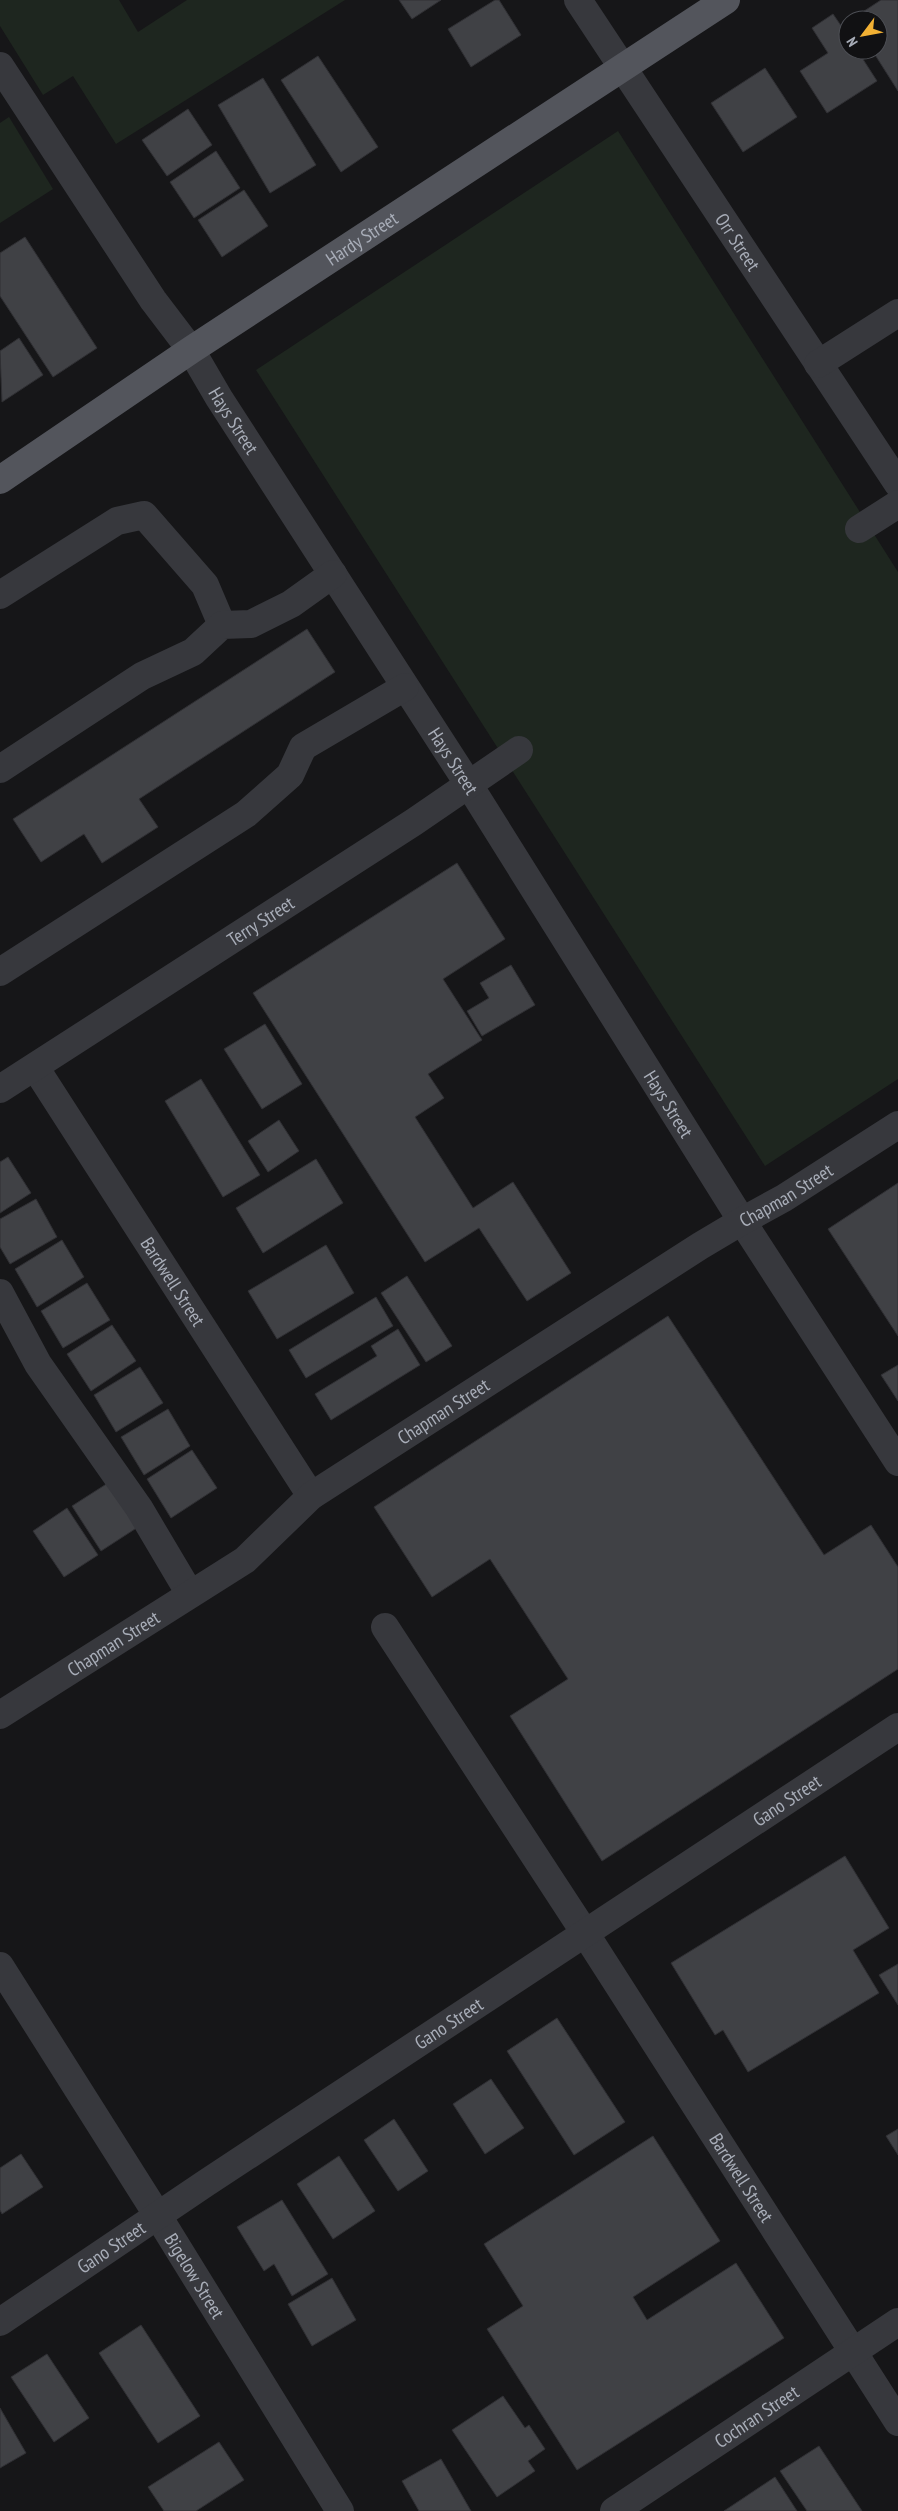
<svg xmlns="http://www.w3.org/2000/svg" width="898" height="2511" viewBox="0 0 898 2511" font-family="'PT Sans Narrow',sans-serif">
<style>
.grass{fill:#1e261f}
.building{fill:#404145;stroke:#303034}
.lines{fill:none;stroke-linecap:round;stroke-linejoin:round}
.minor{stroke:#37383d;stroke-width:28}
.major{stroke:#53555c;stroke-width:28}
.labels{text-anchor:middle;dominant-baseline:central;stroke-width:5;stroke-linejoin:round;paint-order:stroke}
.street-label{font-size:19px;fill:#a8adb8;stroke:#111113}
</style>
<rect width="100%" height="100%" fill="#161618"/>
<!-- grass -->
<g class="grass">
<path d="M0,0h119l19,32 49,-32h158l-229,144 -43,-68 -30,19 -43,-69z"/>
<path d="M9,117l44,72 -53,34v-100z"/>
<path d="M618,131l280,441v507l-133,87 -509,-796z"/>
</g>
<!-- building -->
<g class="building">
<path d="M399,0h42l-29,19z"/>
<path d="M495,0h4l22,35 -50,32 -23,-38z"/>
<path d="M881,0h17v91l-26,-41h6v-30l-26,-1z"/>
<path d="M833,14l15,22v14h9l20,31 -50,32 -27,-42 28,-18 -16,-25z"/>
<path d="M318,56l60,91 -37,25 -60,-92z"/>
<path d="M765,68l32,49 -54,35 -32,-49z"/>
<path d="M263,78l53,87 -46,28 -52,-88z"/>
<path d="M188,109l24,36 -45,31 -25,-36z"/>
<path d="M216,151l24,37 -46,30 -24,-36z"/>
<path d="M244,190l24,36 -46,31 -24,-37z"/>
<path d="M25,237l72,111 -44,29 -53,-81v-43z"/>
<path d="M19,338l24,37 -41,27 -2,-51z"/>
<path d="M307,629l28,43 -196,127 19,28 -56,36 -18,-29 -43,28 -28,-43z"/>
<path d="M457,863l48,76 -62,40 39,61 -54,34 16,24 -29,19 58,91 40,-26 58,91 -44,28 -48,-73 -54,34 -172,-269z"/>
<path d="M511,965l24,40 -53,31 -15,-25 22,-13 -9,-15z"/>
<path d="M265,1024l37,60 -40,25 -38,-60z"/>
<path d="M201,1079l59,96 -37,22 -58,-96z"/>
<path d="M279,1120l20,31 -31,21 -20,-31z"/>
<path d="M8,1157l23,36 -31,20v-51z"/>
<path d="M316,1159l27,44 -80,50 -27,-45z"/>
<path d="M898,1183v153l-70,-107z"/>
<path d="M36,1199l21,38 -47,27 -10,-17v-28z"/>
<path d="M62,1240l22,37 -47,30 -22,-38z"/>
<path d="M326,1245l28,48 -77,46 -29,-48z"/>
<path d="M407,1276l45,70 -26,16 -45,-69z"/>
<path d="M87,1283l23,37 -47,28 -22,-37z"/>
<path d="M376,1297l17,29 -87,52 -17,-28z"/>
<path d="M668,1316l156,239 47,-30 27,42v102l-296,192 -92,-145 58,-37 -78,-120 -58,38 -58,-90z"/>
<path d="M112,1325l24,36 -45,30 -24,-37z"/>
<path d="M398,1329l22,36 -89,55 -16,-26 62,-38 -6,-10z"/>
<path d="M898,1365v36l-17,-26z"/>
<path d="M140,1367l23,36 -47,29 -22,-37z"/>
<path d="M168,1409l22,37 -46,29 -23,-38z"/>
<path d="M192,1450l25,38 -46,30 -24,-39z"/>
<path d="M108,1483l30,44 -37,24 -29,-45z"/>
<path d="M67,1508l31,47 -34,22 -31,-46z"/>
<path d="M845,1856l44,72 -36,22 26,43 -131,79 -25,-42 -8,5 -44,-72z"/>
<path d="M898,1964v41l-19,-30z"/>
<path d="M557,2018l68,104 -51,33 -67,-104z"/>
<path d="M491,2079l33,49 -39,26 -32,-50z"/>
<path d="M394,2119l34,52 -30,20 -34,-51z"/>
<path d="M898,2129v26l-12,-19z"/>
<path d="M653,2136l67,105 -87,56 14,23 89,-57 48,75 -207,132 -90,-141 36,-23 -39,-62z"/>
<path d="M21,2154l22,33 -41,27 -2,-4v-42z"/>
<path d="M339,2156l36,55 -42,28 -36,-55z"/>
<path d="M282,2200l46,74 -36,22 -18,-32 -10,7 -27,-44z"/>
<path d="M332,2278l24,42 -44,26 -24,-42z"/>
<path d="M141,2325l59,91 -42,27 -59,-90z"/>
<path d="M47,2354l42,64 -35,24 -43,-65z"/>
<path d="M503,2396l22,32 4,-3 16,24 -17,12 7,10 -38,26 -45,-67z"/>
<path d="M0,2408l26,45 -26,15z"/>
<path d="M219,2442l25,38 -48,31h-32l-16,-24z"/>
<path d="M819,2446l43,65h-55l-27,-40z"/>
<path d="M441,2459l30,52h-52l-17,-30z"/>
<path d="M775,2477l22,34h-73z"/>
</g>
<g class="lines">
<!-- minor -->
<g class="minor">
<path id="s1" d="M578,0l320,484"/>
<path id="s2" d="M0,66l153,234 38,50 28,48 250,387 273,436 156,241"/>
<path d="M818,364l80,-51"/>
<path d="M859,529l39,-25"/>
<path d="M0,595l117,-74 27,-6 61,70 17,40"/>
<path d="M0,769l142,-93 51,-24 29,-27 29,-1 40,-20 42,-30"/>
<path d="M0,972l246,-158 44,-39 13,-28 102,-60"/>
<path id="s3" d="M35,1067l276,429"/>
<path id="s4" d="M0,1089l414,-267 105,-72"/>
<path d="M0,1293l38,71 101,144 51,86"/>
<path id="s5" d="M385,1627l200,306 313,489"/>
<path id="s6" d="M0,1715l245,-155 66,-64 389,-250 42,-25 42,-23 114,-73"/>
<path id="s7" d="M0,1966l158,250 182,295"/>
<path id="s8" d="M0,2322l206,-139 692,-456"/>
<path id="s9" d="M614,2511l284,-189"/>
</g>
<!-- major -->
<path class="major" id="s10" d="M0,480l191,-130 535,-350"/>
</g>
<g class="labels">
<!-- street labels -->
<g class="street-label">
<text stroke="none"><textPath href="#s10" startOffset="435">Hardy Street</textPath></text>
<text stroke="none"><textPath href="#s1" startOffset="290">Orr Street</textPath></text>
<text stroke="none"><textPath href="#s2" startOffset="425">Hays Street</textPath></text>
<text stroke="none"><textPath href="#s2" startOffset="830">Hays Street</textPath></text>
<text stroke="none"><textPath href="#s4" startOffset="310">Terry Street</textPath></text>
<text stroke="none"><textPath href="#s2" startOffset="1235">Hays Street</textPath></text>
<text stroke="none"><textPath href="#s6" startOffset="944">Chapman Street</textPath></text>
<text stroke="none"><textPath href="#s3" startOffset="255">Bardwell Street</textPath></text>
<text stroke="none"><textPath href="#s6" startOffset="539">Chapman Street</textPath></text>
<text stroke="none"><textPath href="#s6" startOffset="134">Chapman Street</textPath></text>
<text stroke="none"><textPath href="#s8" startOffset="944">Gano Street</textPath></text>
<text stroke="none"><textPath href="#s8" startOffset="539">Gano Street</textPath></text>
<text stroke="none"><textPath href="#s5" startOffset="656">Bardwell Street</textPath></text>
<text stroke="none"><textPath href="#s8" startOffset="134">Gano Street</textPath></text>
<text stroke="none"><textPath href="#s7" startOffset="366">Bigelow Street</textPath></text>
<text stroke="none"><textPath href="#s9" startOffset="171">Cochran Street</textPath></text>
</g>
</g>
<!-- north arrow -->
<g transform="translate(863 35) rotate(238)"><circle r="24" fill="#111113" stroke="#4d4f55"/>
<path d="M0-4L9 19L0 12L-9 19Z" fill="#f2b134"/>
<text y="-8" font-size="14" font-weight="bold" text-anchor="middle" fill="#a8adb8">N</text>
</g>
</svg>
